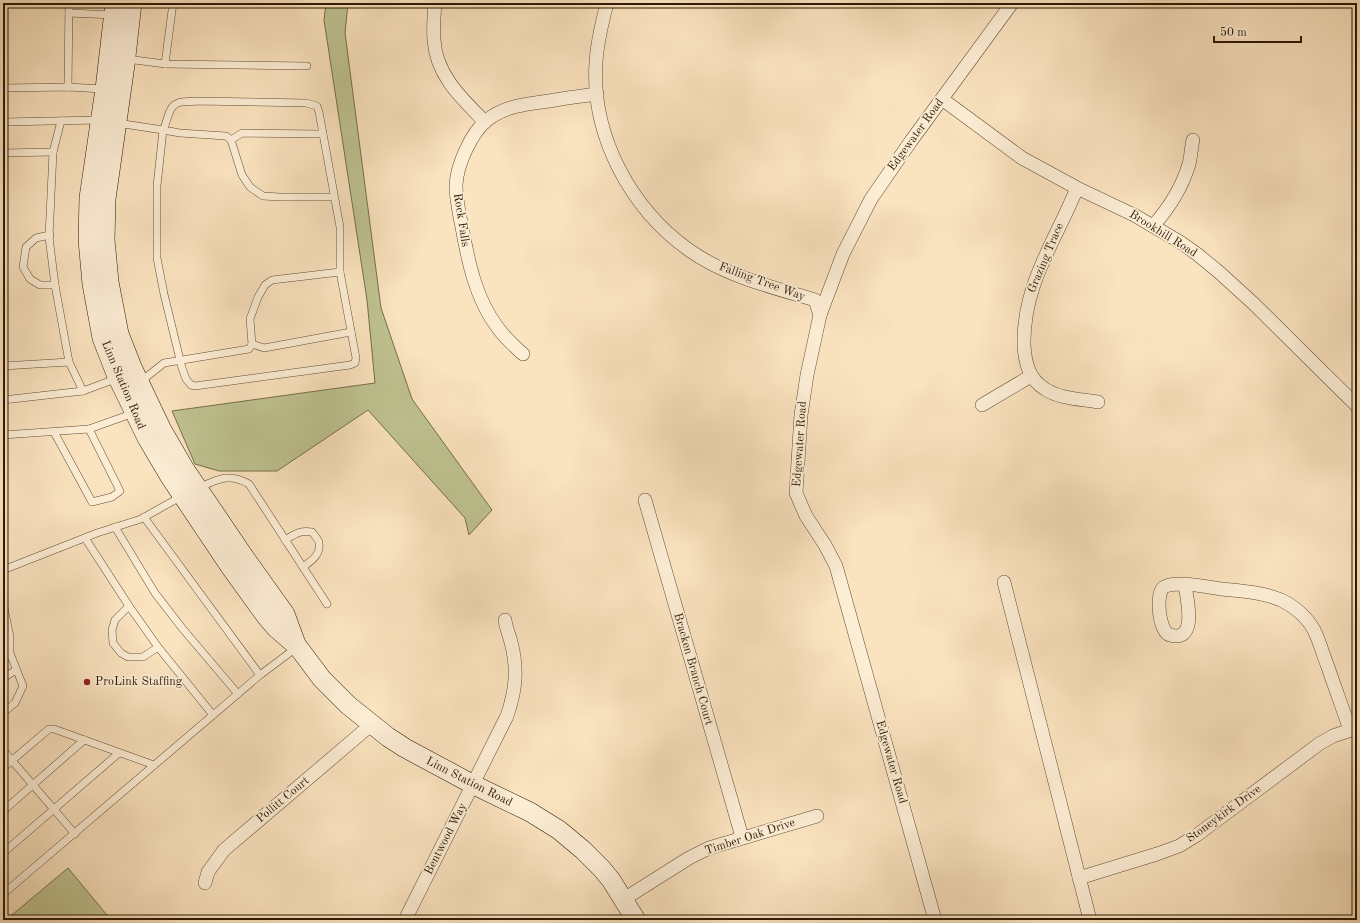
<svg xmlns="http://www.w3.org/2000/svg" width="1360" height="923" viewBox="0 0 1360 923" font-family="'Old Standard TT',serif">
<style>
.green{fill:#bfc391;stroke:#766e4a}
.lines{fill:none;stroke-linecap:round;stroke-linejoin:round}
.lane-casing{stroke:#604c32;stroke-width:8}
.street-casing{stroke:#604c32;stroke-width:14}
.secondary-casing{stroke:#2d1903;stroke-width:20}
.lane{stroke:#fcedd5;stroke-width:7}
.street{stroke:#fcedd5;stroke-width:13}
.secondary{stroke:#fcedd5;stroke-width:19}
.poi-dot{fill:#8f2418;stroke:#fcedd5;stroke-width:1.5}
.labels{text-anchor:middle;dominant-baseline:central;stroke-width:3.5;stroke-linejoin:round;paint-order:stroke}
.street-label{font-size:12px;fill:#2d1903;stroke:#fcedd5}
.poi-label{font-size:12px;fill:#2d1903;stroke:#fcedd5;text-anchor:start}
</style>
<rect width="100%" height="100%" fill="#fae3bf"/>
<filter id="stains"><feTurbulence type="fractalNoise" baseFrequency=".005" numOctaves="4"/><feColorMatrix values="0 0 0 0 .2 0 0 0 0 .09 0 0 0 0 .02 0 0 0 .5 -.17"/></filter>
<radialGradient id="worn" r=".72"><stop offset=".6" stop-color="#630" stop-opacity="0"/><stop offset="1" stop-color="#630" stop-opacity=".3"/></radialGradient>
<!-- green -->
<g class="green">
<path d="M326,3h22l-3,30 36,275 31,91 80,111 -23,25 -4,-17 -97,-108 -91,61h-58l-24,-7 -23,-53 203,-28 -8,-83 -43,-280z"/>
<path d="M68,868l43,52h-105z"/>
</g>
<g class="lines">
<defs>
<g id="lane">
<path d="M69,13l44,2"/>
<path d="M127,59l38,5 142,2"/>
<path d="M165,64l8,-61"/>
<path d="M68,87l1,-84"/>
<path d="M3,88l65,-1 35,2"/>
<path d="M61,121l-8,31 -4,85 6,48 14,77 14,29"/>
<path d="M3,122l96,-2"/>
<path d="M117,123l46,7c5,-9 5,-24 15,-27 5,-2 12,-1 17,-2l111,2 11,3 2,6 21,115v45l16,86 -1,5 -5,2 -155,21 -4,-1 -5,-6 -4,-11 -18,-74 -7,-36v-72l6,-56 17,3 46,3 5,4 11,35 8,12 13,9 17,1h54"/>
<path d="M231,140l11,-7 81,1"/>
<path d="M3,153l50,-1"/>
<path d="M50,235l-14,3 -10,9 -3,20 7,12 10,6h15"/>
<path d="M252,344l12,4 87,-16"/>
<path d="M3,366l66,-4"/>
<path d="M140,382l24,-19 85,-14 3,-5 -2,-25 8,-22 7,-12 7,-5 68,-8"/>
<path d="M3,400l80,-9 35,-13"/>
<path d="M54,432l38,70 20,-5 8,-6 -31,-62"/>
<path d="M3,435l86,-6 45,-16"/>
<path d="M198,488c19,-8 31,-16 51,-4l78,120"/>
<path d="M115,527l40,66 27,35 56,66"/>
<path d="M85,538l44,68 29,41 55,68"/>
<path d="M285,540c10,-6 15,-10 27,-8 2,3 7,8 7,11 2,12 -8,18 -16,24"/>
<path d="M3,570l94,-37 44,-14 41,-23"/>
<path d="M3,603l7,34v16l13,33 -8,17 -12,10"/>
<path d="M129,606l-14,14 -3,10 1,13 8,10 7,4h15l15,-10"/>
<path d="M260,675l36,-27"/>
<path d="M3,678l13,-8"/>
<path d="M3,750l72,84"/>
<path d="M3,768l46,-39h5l100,36"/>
<path d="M3,811l81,-71"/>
<path d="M3,853l116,-100"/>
<path d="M3,894l257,-219 -116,-158"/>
</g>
<g id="street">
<path d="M435,3c-1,12 -2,25 -1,37 2,35 28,59 51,82"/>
<path d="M607,3c-5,20 -10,39 -11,59 -5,73 34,146 93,188 36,26 83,37 126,50l5,15"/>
<path d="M942,99l80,59 55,30 57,27 46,27 17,12 23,19 34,31 103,102"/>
<path d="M1077,188c-22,54 -54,96 -53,157 1,18 5,34 21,44 15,10 36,10 53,13"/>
<path d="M1153,226c16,-18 29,-38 36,-62 2,-7 2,-16 4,-24"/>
<path d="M523,354c-9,-8 -18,-16 -25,-26 -22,-28 -30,-67 -36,-101 -3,-14 -6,-28 -6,-42 1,-20 15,-52 31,-65 18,-14 39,-16 62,-19 16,-3 32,-5 48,-7"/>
<path d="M982,405l49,-29"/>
<path d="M645,500l97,337"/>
<path d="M1004,582l86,338"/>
<path d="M1185,585c2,14 13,58 -15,50 -11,-2 -15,-42 -6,-48 12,-7 43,0 57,2 20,2 41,3 60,11 13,6 26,17 33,30 6,12 9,25 14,37 7,21 15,42 22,63"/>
<path d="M1079,878l78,-24 22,-8 18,-11 122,-91 14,-8 24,-8"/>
<path d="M205,883l3,-11 16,-22 148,-126"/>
<path d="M624,899l65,-41 20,-10 108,-32"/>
<path d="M405,920l102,-204c9,-26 11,-47 4,-74 -2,-8 -5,-14 -6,-22"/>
<path d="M935,920l-99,-354 -11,-21 -19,-29 -10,-23 5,-78 6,-40 13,-60 23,-61 28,-55 40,-58 101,-138"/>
</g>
<g id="secondary">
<path d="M115,3l-10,86 -16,109 -1,42 4,44 10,54 14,36 31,64 23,39 61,91 34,47 11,13 22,19 24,32 26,26 40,32 17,11 67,36 58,28 29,18 24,20 19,19 9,11 25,40"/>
<path d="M132,3l-7,62 -19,134 -1,41 4,42 10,52 13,33 30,63 22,38 61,90 40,56 11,30"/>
</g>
</defs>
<!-- lane casing -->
<use href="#lane" class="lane-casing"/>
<!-- street casing -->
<use href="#street" class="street-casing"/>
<!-- secondary casing -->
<use href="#secondary" class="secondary-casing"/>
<!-- lane -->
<use href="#lane" class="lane"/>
<!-- street -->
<use href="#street" class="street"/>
<!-- secondary -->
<use href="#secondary" class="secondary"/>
</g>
<!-- markers -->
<circle class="poi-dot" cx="87" cy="682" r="4"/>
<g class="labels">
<!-- street labels -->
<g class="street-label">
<text transform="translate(916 135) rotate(-54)">Edgewater Road</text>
<text transform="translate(461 220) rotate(81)">Rock Falls</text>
<text transform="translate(1163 234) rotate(32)">Brookhill Road</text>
<text transform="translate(1046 258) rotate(-67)">Grazing Trace</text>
<text transform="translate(762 282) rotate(20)">Falling Tree Way</text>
<text transform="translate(123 385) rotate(67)">Linn Station Road</text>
<text transform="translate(800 444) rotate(-86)">Edgewater Road</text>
<text transform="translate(693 669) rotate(74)">Bracken Branch Court</text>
<text transform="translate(891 762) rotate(74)">Edgewater Road</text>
<text transform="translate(469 782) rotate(27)">Linn Station Road</text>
<text transform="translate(283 800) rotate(-40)">Pollitt Court</text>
<text transform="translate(1224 814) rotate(-36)">Stoneykirk Drive</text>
<text transform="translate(750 837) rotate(-18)">Timber Oak Drive</text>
<text transform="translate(446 839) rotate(-63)">Bentwood Way</text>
</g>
<!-- poi labels -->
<g class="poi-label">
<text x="95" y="682">ProLink Staffing</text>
</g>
</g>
<!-- margin -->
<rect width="1360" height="923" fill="none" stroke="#fae3bf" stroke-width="16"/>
<rect x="4" y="4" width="1352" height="915" fill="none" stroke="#2d1903" stroke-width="2"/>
<rect x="8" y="8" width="1344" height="907" fill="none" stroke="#2d1903"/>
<!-- scale -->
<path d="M1214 36v6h87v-6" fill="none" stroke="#2d1903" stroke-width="2"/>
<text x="1220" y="36" font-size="12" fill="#2d1903" stroke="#fcedd5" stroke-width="3" paint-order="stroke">50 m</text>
<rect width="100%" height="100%" filter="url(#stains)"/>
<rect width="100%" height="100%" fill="url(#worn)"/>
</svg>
